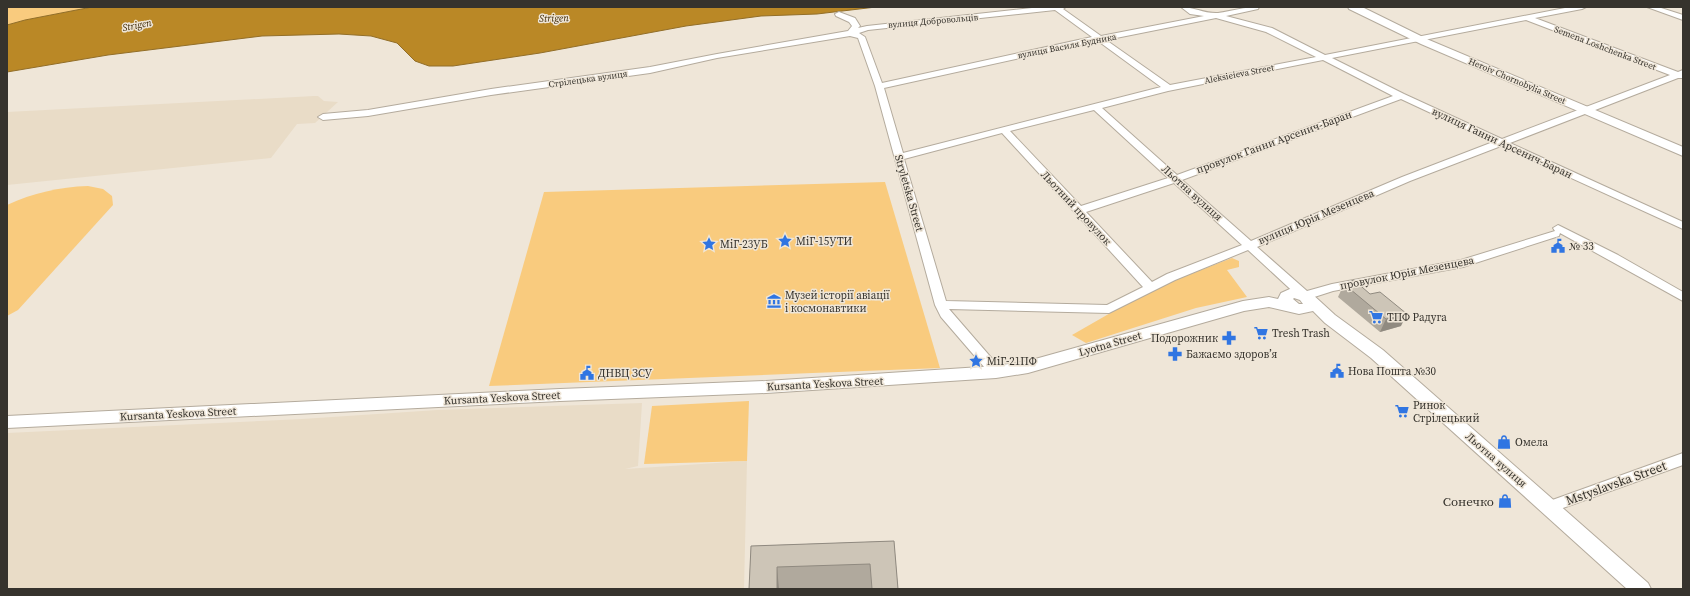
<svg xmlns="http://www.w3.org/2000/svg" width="1690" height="596" viewBox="0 0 1690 596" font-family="'Source Serif 4',serif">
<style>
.built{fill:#e9dcc7}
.green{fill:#f9cb7e}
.water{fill:#ba8826;stroke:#926e28}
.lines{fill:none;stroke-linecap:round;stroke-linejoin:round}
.minor-casing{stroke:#b4ab9d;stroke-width:2}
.tertiary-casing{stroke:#b4ab9d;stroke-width:2}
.secondary-casing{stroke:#b4ab9d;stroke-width:2}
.minor{fill:#fff;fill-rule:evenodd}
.tertiary{fill:#fff;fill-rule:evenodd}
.secondary{fill:#fff;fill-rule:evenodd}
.wall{fill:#b0a99d}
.shaded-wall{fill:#908a80}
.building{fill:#cdc5b7;stroke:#908a80}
.labels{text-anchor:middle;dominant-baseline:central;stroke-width:3;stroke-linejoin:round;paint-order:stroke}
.far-street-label{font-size:9px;fill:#36332d;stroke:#efe6d8}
.far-water-label{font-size:10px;font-style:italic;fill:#3b2600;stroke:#efe6d8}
.street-label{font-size:11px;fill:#36332d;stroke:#efe6d8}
.poi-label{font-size:11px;fill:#36332d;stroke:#efe6d8;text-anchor:start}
.near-street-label{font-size:13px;fill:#36332d;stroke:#efe6d8}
.near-poi-label{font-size:13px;fill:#36332d;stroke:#efe6d8;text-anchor:end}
</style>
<rect width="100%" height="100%" fill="#efe6d8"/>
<!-- built -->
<g class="built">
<path d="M314,96h4l6,5 14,1 -23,21 -18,1 -26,34 -264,27v-73z"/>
<path d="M642,403l-4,63 -13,3 122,-8 -3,128h-737v-156l295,-14 135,-9z"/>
</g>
<!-- green -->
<g class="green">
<path d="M7,7h85l-67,13 -18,5z"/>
<path d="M885,182l55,186 -451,18 55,-194z"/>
<path d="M88,186l15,3 9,7 1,9 -95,105 -11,6v-111c26,-12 52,-18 81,-19z"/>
<path d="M1232,258l7,3v6l-12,3 20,27 -51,11 -110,35 -14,-8 82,-47z"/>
<path d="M749,401l-2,60 -103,3 8,-58z"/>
</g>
<!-- water -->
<path class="water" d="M92,7h784l-59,7 -56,2 -75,10 -146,27 -87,13h-24l-14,-5 -18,-18 -26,-7 -32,-2 -77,2 -154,19 -101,17v-47l18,-5z"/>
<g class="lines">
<defs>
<g id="minor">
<path d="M1041,7h25l-3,2 38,27 103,-20 -14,-2 -9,-7c13,0 24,7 37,6 14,-2 26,-6 41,-6l-1,2 -32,7 46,12 53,27 245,-48h16l-4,2 -47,9 143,54 5,-2v8h-5l-168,65 173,79v7l-182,-83 -91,35 -153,66 50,44 25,-7 129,-24 94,-29 -2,-3 5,-3 60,30 65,37v9l-123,-68 -1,3 -96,31 -130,24 -28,9 -4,-1 -53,-49 -73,30 -66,33 -160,-4 52,60 2,3 -2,3 -5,2 -5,-2 -50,-58 -6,-12 -60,-219 -17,-48 -8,-2 -133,22 -67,15 -159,22 -123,21 -45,4 -5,-3 5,-3 45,-4 123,-21 159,-22 67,-13 131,-23 4,-5 -3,-4 -13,-6 -1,-2 4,-2 16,6 5,8 -2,2 9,-2zM1055,10l37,27 -210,46 -17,-46 -6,-4 9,-3zM1216,18l50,14 50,25 -146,28 -64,-45zM1526,20l144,55 -168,64 -98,-45 -72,-36zM1098,41l63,46 -258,66 -19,-65zM1323,60l70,36 -216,79 -75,-67 66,-17zM1401,99l92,43 -91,35 -151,64 -69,-61zM1094,110l74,68 -87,28 -71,-75zM1002,133l141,154 -36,18 -161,-4 -42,-142zM1174,183l68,62 -75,29 -15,8 -66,-70z"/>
<path d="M1647,7h11l25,8v5z"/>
<path d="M1683,453v12l-134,48 -5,-2 -3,-4 3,-4z"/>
</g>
<path id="tertiary" d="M1292,288l19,5 24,22 48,35 265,233 3,6h-24l-256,-231 -46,-35 -12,-12 -14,3 -30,-7 -25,4 -216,62 -32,5 -230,15 -206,8 -553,27v-12l553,-27 206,-8 230,-15 32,-5 215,-60 26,-4 9,2 3,-6zM1294,298l6,2 3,4h-4l-6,-5z"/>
<path id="secondary" d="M1348,7h14l67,33 254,107v9l-262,-112 -72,-35z"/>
</defs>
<!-- minor casing -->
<use href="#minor" class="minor-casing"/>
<!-- tertiary casing -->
<use href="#tertiary" class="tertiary-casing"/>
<!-- secondary casing -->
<use href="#secondary" class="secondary-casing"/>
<!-- minor -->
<use href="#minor" class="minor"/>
<!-- tertiary -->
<use href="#tertiary" class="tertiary"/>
<!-- secondary -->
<use href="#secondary" class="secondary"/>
</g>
<!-- wall -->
<g class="wall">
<path d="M1344,284l57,42 -21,6 -42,-35z"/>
<path d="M894,541l4,48h-149l2,-43z"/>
</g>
<!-- shaded-wall -->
<g class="shaded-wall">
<path d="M1407,314l-6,12 -21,6 6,-13z"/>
<path d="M777,567l2,22h-2z"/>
</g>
<!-- building -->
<g class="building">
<path d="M1354,280l16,14 10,-2 27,22 -21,5 -42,-35z"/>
<path d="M894,541l4,48h-26l-2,-25 -93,3v22h-28l2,-43z"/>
</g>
<!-- icons -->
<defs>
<symbol id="sight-bare" viewBox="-9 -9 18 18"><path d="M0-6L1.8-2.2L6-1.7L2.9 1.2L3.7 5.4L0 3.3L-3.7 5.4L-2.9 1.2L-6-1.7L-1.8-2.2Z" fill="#3075e2" stroke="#efe6d8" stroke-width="2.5" paint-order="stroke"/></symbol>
<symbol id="civic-bare" viewBox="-9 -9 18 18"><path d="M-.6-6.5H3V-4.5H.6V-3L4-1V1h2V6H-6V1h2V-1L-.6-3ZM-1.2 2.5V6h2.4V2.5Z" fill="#3075e2" stroke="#efe6d8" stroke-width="2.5" paint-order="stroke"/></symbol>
<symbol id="museum-bare" viewBox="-9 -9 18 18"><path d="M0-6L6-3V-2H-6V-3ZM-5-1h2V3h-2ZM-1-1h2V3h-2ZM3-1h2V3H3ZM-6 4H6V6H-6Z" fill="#3075e2" stroke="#efe6d8" stroke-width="2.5" paint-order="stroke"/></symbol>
<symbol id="supermarket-bare" viewBox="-9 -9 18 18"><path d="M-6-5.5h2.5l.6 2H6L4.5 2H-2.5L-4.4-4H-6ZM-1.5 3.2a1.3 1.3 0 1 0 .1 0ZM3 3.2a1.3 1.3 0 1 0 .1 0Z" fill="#3075e2" stroke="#efe6d8" stroke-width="2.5" paint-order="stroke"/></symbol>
<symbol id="pharmacy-bare" viewBox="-9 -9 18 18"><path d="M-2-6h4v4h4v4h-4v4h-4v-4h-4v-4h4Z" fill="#3075e2" stroke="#efe6d8" stroke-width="2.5" paint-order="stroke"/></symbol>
<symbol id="shop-bare" viewBox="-9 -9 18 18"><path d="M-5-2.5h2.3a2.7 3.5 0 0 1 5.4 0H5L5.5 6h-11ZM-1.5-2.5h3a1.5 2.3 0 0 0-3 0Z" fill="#3075e2" stroke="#efe6d8" stroke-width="2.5" paint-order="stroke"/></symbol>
</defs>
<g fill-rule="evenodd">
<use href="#sight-bare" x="775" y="231" width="20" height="20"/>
<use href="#sight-bare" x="699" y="234" width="20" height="20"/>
<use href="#civic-bare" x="1548" y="236" width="20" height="20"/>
<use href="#museum-bare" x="764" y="291" width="20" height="20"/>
<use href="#supermarket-bare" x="1366" y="307" width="20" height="20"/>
<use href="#supermarket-bare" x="1251" y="323" width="20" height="20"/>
<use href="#pharmacy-bare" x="1219" y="328" width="20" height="20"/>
<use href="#pharmacy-bare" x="1165" y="344" width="20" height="20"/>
<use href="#sight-bare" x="966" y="351" width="20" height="20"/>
<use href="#civic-bare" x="1327" y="361" width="20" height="20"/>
<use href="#civic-bare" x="577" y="363" width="20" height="20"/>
<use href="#supermarket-bare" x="1392" y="401" width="20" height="20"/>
<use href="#shop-bare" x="1494" y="432" width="20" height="20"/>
<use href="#shop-bare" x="1495" y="491" width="20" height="20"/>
</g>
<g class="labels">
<!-- far-street labels -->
<g class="far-street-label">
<text transform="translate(933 21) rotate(-5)">вулиця Добровольців</text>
<text transform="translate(1067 46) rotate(-11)">вулиця Василя Будника</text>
<text transform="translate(1605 48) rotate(21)">Semena Loshchenka Street</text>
<text transform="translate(1239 74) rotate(-11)">Aleksieieva Street</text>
<text transform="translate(588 79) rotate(-8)">Стрілецька вулиця</text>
<text transform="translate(1517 81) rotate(23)">Heroiv Chornobylia Street</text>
</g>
<!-- far-water labels -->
<g class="far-water-label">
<text transform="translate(554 18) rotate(-1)">Strigen</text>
<text transform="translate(137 25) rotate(-11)">Strigen</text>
</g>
<!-- street labels -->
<g class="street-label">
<text transform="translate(1274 142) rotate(-20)">провулок Ганни Арсенич-Баран</text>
<text transform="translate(1502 143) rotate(25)">вулиця Ганни Арсенич-Баран</text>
<text transform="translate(909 193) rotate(74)">Stryletska Street</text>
<text transform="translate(1192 193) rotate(42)">Льотна вулиця</text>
<text transform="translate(1076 208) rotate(47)">Льотний провулок</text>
<text transform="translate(1316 217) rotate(-23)">вулиця Юрія Мезенцева</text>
<text transform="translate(1407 273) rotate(-11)">провулок Юрія Мезенцева</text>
<text transform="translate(1110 344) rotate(-16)">Lyotna Street</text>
<text transform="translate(825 384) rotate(-3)">Kursanta Yeskova Street</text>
<text transform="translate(502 398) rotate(-3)">Kursanta Yeskova Street</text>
<text transform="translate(178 414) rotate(-3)">Kursanta Yeskova Street</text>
<text transform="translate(1496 460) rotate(41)">Льотна вулиця</text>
</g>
<!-- poi labels -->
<g class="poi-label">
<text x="796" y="241">МіГ-15УТИ</text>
<text x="720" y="244">МіГ-23УБ</text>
<text x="1569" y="246">№ 33</text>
<text x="785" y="295">Музей історії авіації<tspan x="785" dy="13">і космонавтики</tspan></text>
<text x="1387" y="317">ТПФ Радуга</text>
<text x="1272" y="333">Tresh Trash</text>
<text x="1218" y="338" text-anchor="end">Подорожник</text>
<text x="1186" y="354">Бажаємо здоров’я</text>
<text x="987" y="361">МіГ-21ПФ</text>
<text x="1348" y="371">Нова Пошта №30</text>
<text x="598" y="373">ДНВЦ ЗСУ</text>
<text x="1413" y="405">Ринок<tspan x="1413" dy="13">Стрілецький</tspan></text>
<text x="1515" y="442">Омела</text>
</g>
<!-- near-street labels -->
<g class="near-street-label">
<text transform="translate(1616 483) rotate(-20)">Mstyslavska Street</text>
</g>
<!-- near-poi labels -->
<g class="near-poi-label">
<text x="1494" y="501">Сонечко</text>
</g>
</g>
<!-- border -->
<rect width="1690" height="596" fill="none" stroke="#36332d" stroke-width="16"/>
</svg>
